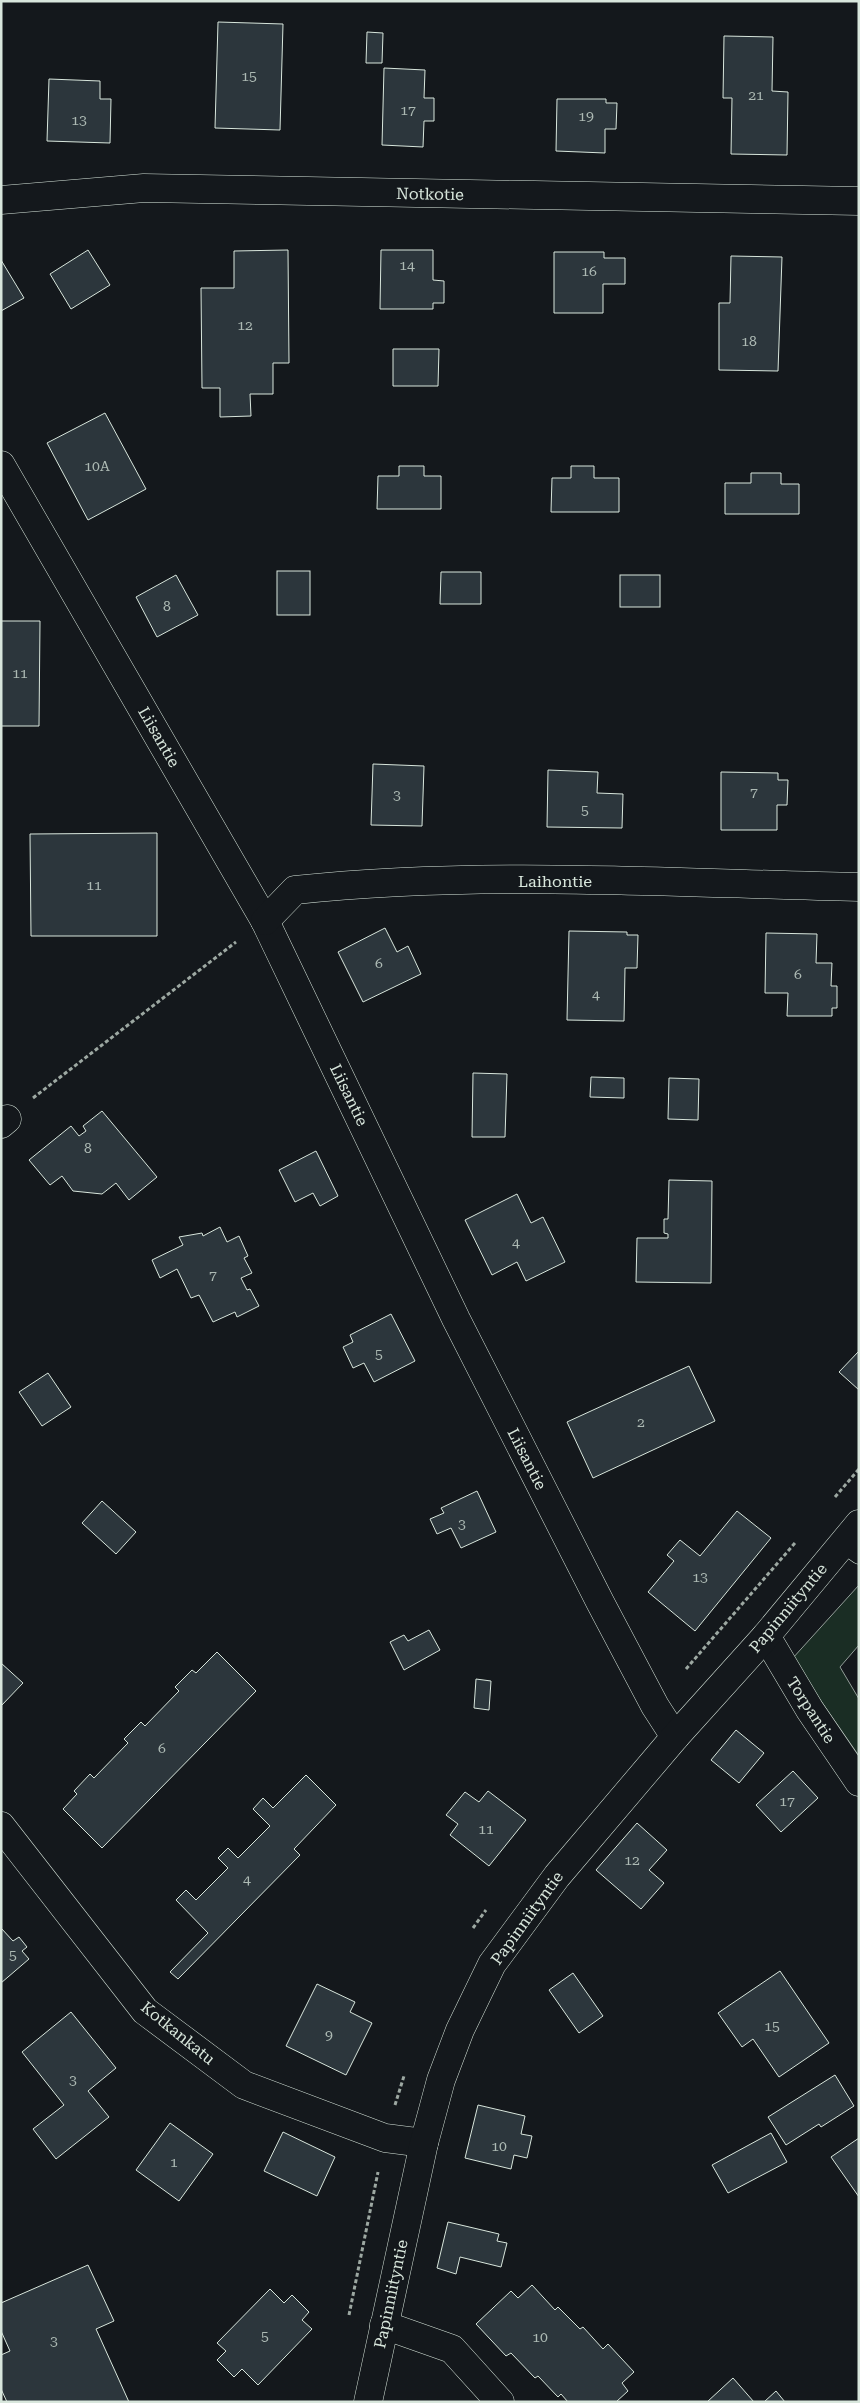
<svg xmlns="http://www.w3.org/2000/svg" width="860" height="2403" viewBox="0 0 860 2403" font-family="'Roboto Serif',serif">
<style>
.green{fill:#1a2d24;stroke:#939e99}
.building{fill:#2c363c;stroke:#d8e6dc}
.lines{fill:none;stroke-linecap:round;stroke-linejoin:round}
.service-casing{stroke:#d8e6dc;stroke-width:19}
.minor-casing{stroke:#d8e6dc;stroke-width:29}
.tertiary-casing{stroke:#d8e6dc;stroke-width:29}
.path{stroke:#9da8a2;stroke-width:3;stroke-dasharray:4 2.5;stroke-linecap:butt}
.service{stroke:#14181c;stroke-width:18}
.minor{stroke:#14181c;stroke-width:28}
.tertiary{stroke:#14181c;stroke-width:28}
.labels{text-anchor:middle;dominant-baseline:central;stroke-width:4;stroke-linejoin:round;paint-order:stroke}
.number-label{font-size:14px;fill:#adbab4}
.street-label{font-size:16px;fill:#d8e6dc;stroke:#14181c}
</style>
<rect width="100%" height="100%" fill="#14181c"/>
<!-- green -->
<path class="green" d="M859,1585v60l-19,22 19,32v57l-67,-97z"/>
<!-- building -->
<g class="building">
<path d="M218,22l65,2 -3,106 -65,-2z"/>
<path d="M367,32l16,1 -1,30h-16z"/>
<path d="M724,36l49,1 -1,54 16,1 -1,63 -56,-1 1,-56h-9z"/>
<path d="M384,68l41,2 -1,28h10v23h-10l-1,26 -41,-2z"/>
<path d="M49,79l51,2v18h11l-1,44 -63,-2z"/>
<path d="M557,99h49v4h11l-1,26h-11v24l-49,-2z"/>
<path d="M88,250l22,35 -39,24 -21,-35z"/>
<path d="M288,250l1,113h-16v31h-23l1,22 -31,1v-29h-18l-1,-100h33v-37z"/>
<path d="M381,250h52v30l11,1v22h-11v6h-53z"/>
<path d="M554,252h50v6h21v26h-22v29h-49z"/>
<path d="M731,256l51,1 -4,114 -59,-1v-67h11z"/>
<path d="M1,260l23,38 -23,13z"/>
<path d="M393,349h46l-1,37h-45z"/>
<path d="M105,413l41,76 -58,31 -41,-77z"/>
<path d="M399,466h25v10h17v33h-64l1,-33h21z"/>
<path d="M571,466h23v12h25v34h-68l1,-34h19z"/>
<path d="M751,473h30v11h18v30h-74v-31h26z"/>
<rect x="277" y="571" width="33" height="44"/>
<path d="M441,572h40v32h-41z"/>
<path d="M176,575l22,40 -41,22 -21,-40z"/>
<rect x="620" y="575" width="40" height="32"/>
<path d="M1,621h39l-1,105h-38z"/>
<path d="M373,764l51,2 -2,60 -51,-1z"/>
<path d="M548,770l50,2 -1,21 26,1 -1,34 -75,-1z"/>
<path d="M721,772l57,1v7h10l-1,25h-10v25h-56z"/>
<path d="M157,833v103h-126l-1,-102z"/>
<path d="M385,928l12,24 11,-6 13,28 -58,28 -25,-50z"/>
<path d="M569,931l58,1v3h11l-1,33h-12l-1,53 -57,-1z"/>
<path d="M766,933l51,1 -1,29h16l-1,23h6v22h-5v8h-45l1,-23h-23z"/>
<path d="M473,1073l34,1 -2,63h-33z"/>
<path d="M591,1077l33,1v20l-34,-1z"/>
<path d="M669,1078l30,1 -1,41 -30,-1z"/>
<path d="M102,1111l55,66 -28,23 -13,-17 -14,11 -29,-3 -11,-15 -12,9 -21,-25 42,-34 8,10 7,-5 -3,-5z"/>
<path d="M316,1151l22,45 -18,10 -7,-13 -18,9 -16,-32z"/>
<path d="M669,1180l43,1 -1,102 -75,-1 1,-44h31v-4l-4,-1v-14h4z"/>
<path d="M517,1194l14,29 12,-6 22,45 -39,19 -9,-19 -25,13 -27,-55z"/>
<path d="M220,1227l7,15 12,-6 9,20 -4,2 8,15 -11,5 6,12 3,-1 9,17 -22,11 -2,-5 -22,10 -14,-27 -8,3 -14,-29 -17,9 -8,-18 31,-15 -4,-8 23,-4 1,3z"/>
<path d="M391,1314l24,47 -41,21 -10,-19 -11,5 -10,-21 10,-5 -3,-7z"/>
<path d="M859,1351v39l-20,-18z"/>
<path d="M689,1366l26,55 -122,57 -26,-56z"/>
<path d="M48,1373l23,34 -29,19 -23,-34z"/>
<path d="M477,1491l19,41 -35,16 -10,-20 -14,6 -7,-15 14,-6 -3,-5z"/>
<path d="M102,1501l34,31 -20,22 -34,-31z"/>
<path d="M737,1511l34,27 -76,93 -47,-39 26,-31 -7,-6 13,-15 20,16z"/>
<path d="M429,1630l11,20 -36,20 -14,-28 14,-7 4,6z"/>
<path d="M217,1652l39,39 -154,157 -39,-39 14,-15 -3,-3 16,-17 4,4 34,-35 -4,-4 17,-17 4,4 34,-35 -4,-4 17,-17 4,3z"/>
<path d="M1,1663l22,20 -22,23z"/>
<path d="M476,1679l15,2 -2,29 -15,-2z"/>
<path d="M736,1730l28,23 -25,30 -28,-23z"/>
<path d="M793,1771l25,27 -37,34 -25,-27z"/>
<path d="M306,1775l30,30 -42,44 6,6 -122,124 -8,-7 38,-39 -32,-33 10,-10 10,10 32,-32 -10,-10 10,-10 10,10 32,-32 -17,-17 10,-11 10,10z"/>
<path d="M488,1791l38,29 -37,46 -39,-31 8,-11 -12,-9 19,-23 14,10z"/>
<path d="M637,1823l30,27 -18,20 15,13 -23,26 -45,-39z"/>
<path d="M1,1928l12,13 6,-4 8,10 -5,4 7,8 -28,24z"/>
<path d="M780,1971l49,72 -50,34 -26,-38 -11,8 -24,-34z"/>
<path d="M573,1973l30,43 -24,17 -30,-43z"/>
<path d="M317,1984l38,18 -5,10 22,11 -26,52 -60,-29z"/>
<path d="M71,2012l45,56 -28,23 21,26 -53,42 -23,-30 31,-24 -42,-53z"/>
<path d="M835,2075l19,31 -33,21 -2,-3 -33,21 -18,-28z"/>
<path d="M478,2105l47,11 -4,18 11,2 -5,22 -13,-3 -3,14 -46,-11z"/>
<path d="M170,2123l43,31 -34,47 -43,-31z"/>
<path d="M283,2132l52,25 -18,39 -53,-25z"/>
<path d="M771,2133l16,29 -59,31 -16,-28z"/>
<path d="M859,2138v59l-28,-40z"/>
<path d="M448,2222l51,12 -2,7 10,2 -6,24 -41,-10 -4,17 -19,-6z"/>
<path d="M88,2265l26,56 -18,8 33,73h-122l-6,-13v-34l9,-4 -9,-20v-28z"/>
<path d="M532,2285l23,25 3,-3 22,22 3,-2 20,22 5,-5 26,28 -12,11 6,8 -12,11h-48l-7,-8 -3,3 -20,-21 -3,2 -24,-25 -5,3 -30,-32 35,-33 7,7z"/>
<path d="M270,2289l14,14 8,-8 17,17 -7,8 10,9 -54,56 -16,-16 -8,8 -17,-17 9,-9 -9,-8z"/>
<path d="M733,2378l21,24h-47z"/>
<path d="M776,2391l9,11h-21z"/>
</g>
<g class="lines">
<defs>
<path id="service" d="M842,1543l17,12"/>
<g id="minor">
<path d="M1,200l143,-12 715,13"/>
<path d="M1,465l264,456 191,398 144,283 55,104 20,31"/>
<path d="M265,921l30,-31c187,-20 377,-7 564,-3"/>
<path d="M1,1124l6,-5"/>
<path d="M766,1636l44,74 49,72"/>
<path d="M1,1826l144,185 99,74 141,53 39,5"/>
<path d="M384,2325l68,24 48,53"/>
</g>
<path id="tertiary" d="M368,2402l56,-259 17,-63 19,-50 32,-66 65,-88 118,-139 91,-101 93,-112"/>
</defs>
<!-- service casing -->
<use href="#service" class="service-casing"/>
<!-- minor casing -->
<use href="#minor" class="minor-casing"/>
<!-- tertiary casing -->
<use href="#tertiary" class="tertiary-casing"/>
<!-- path -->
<g class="path">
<path d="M33,1098l203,-156"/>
<path d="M835,1497l24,-28"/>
<path d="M686,1669l109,-126"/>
<path d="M473,1928l13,-18"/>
<path d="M395,2105l9,-29"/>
<path d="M349,2315l29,-143"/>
</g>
<!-- service -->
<use href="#service" class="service"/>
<!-- minor -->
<use href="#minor" class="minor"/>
<!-- tertiary -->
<use href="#tertiary" class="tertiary"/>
</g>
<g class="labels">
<!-- number labels -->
<g class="number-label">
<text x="249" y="76">15</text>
<text x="756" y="95">21</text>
<text x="408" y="110">17</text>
<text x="586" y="116">19</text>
<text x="79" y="120">13</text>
<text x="407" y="265">14</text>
<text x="589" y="271">16</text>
<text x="245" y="325">12</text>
<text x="749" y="341">18</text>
<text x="97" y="466">10A</text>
<text x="167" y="606">8</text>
<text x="20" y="673">11</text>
<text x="754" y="792">7</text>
<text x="397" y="795">3</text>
<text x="585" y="810">5</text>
<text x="94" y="885">11</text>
<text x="379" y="963">6</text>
<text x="798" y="974">6</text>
<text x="596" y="994">4</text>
<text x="88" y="1148">8</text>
<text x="516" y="1242">4</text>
<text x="213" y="1275">7</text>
<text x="379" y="1354">5</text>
<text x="641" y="1422">2</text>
<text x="462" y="1524">3</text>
<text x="700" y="1577">13</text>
<text x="162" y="1748">6</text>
<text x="787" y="1801">17</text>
<text x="486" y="1829">11</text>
<text x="632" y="1860">12</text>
<text x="247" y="1879">4</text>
<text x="13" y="1955">5</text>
<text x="772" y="2026">15</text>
<text x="329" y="2035">9</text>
<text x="73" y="2080">3</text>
<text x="499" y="2146">10</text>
<text x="174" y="2162">1</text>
<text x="265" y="2336">5</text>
<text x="540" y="2337">10</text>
<text x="54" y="2341">3</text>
</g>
<!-- street labels -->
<g class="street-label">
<text transform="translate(430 194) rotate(1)">Notkotie</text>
<text transform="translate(159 737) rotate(60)">Liisantie</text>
<text x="555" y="881">Laihontie</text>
<text transform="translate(349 1095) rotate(64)">Liisantie</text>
<text transform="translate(527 1459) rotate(63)">Liisantie</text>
<text transform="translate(788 1608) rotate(-50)">Papinniityntie</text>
<text transform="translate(811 1710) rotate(57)">Torpantie</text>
<text transform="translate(527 1918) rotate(-54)">Papinniityntie</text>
<text transform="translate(178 2033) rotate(39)">Kotkankatu</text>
<text transform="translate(391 2294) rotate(-78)">Papinniityntie</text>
</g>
</g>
<!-- border -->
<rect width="860" height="2403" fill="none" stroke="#d8e6dc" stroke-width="5"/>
</svg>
